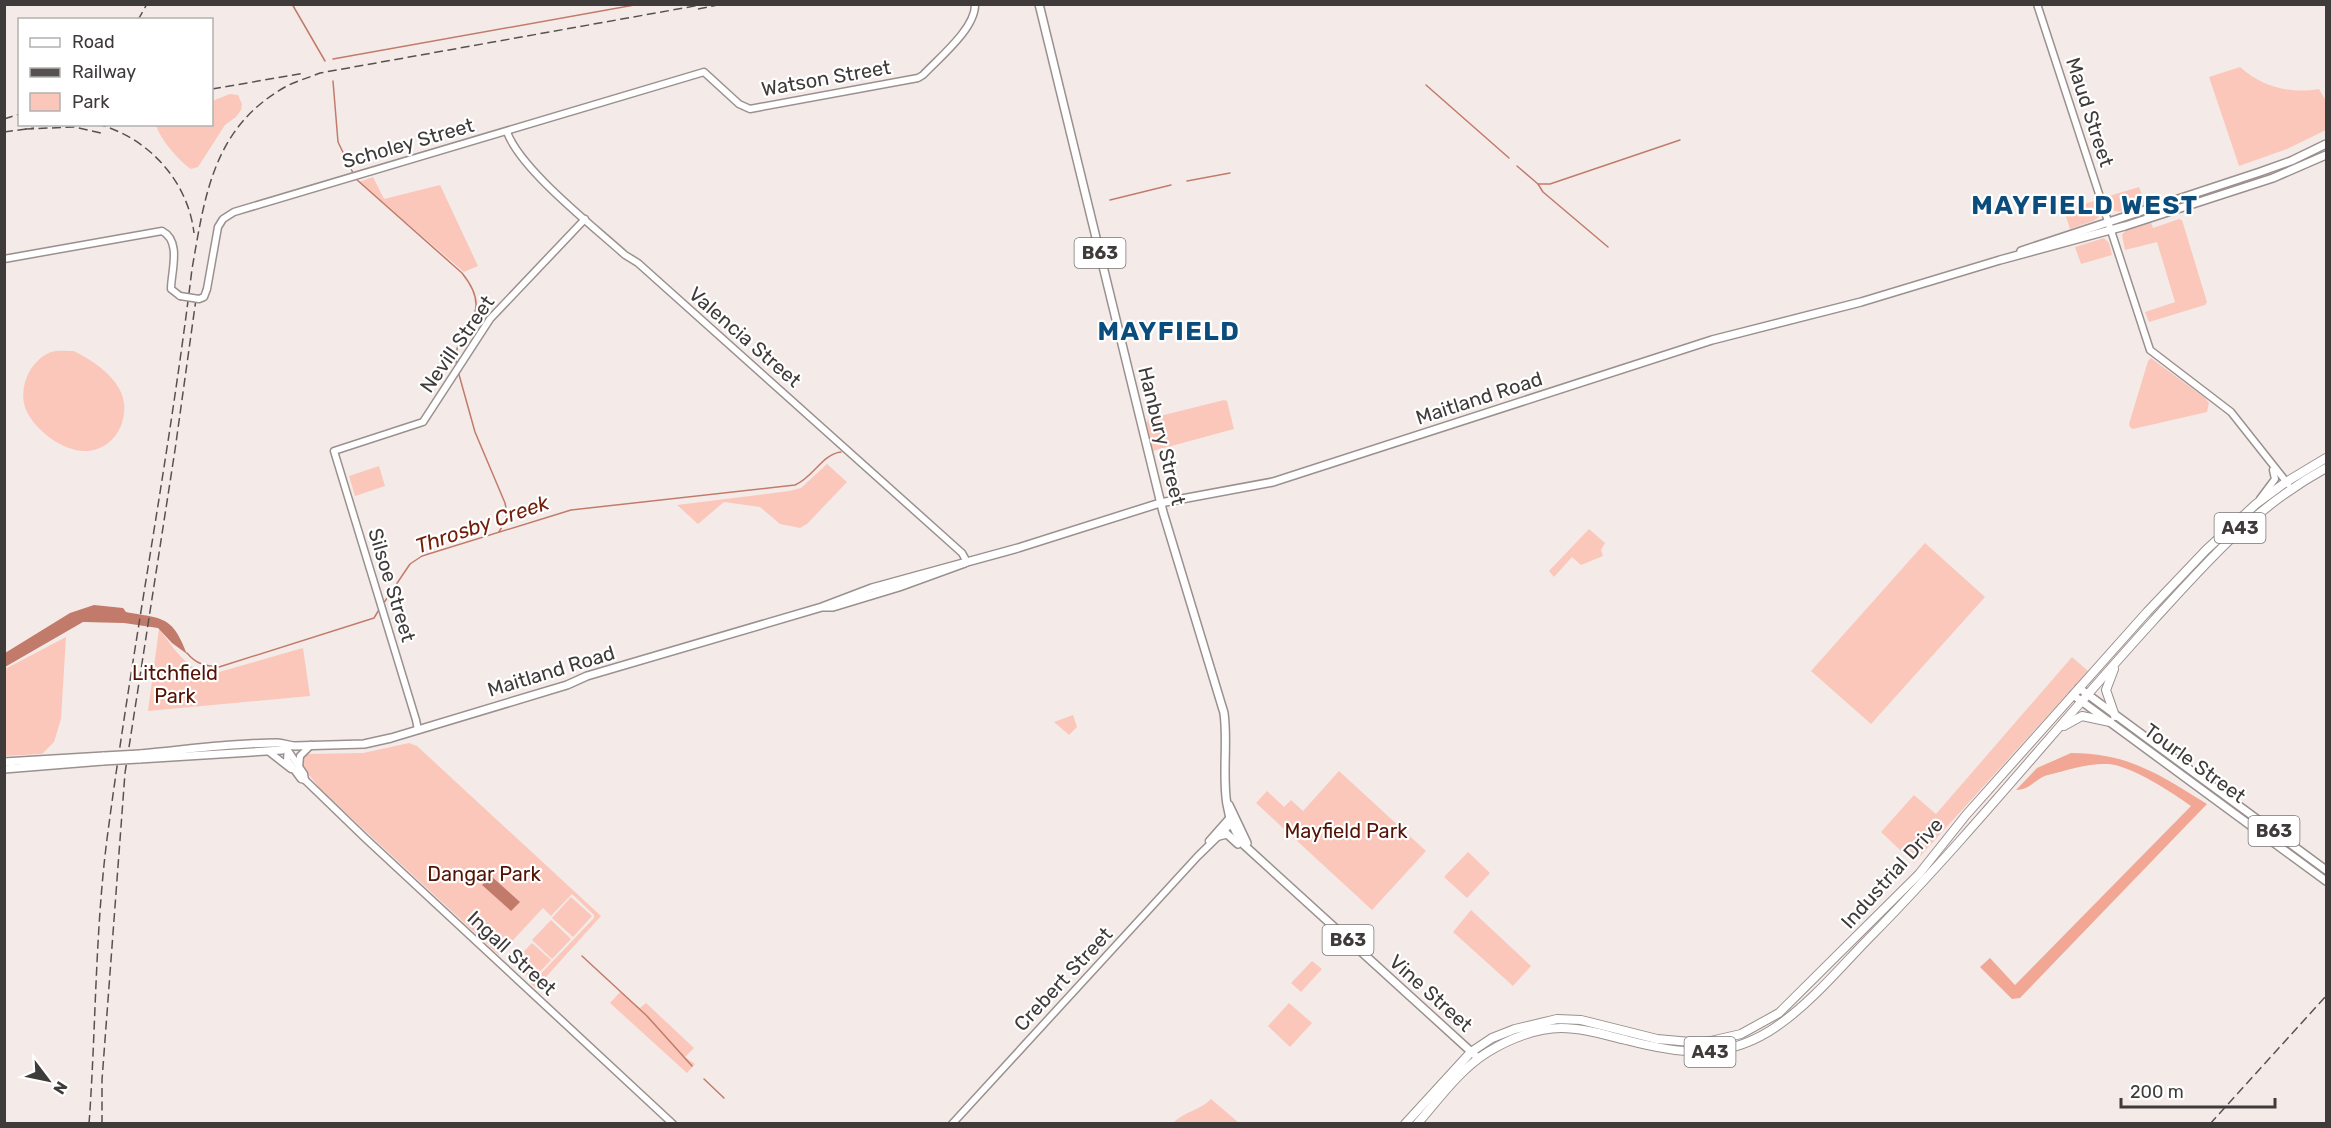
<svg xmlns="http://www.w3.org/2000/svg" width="2331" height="1128" viewBox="0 0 2331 1128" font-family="Rubik,sans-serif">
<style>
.green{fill:#fbc7ba}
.forest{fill:#f2a795}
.water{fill:#c27b6a}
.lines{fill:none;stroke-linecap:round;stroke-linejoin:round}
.stream{stroke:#c27b6a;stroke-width:1.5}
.secondary-casing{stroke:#9a918f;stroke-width:9}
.primary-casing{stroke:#9a918f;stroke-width:10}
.highway-casing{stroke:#9a918f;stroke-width:10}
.secondary{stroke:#fff;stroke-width:6}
.primary{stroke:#fff;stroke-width:7}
.highway{stroke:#fff;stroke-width:8}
.rail{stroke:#575251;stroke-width:1.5;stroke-dasharray:9 4.5;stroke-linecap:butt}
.secondary-bridge-casing{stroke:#9a918f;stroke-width:9;stroke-linecap:butt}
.primary-bridge-casing{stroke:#9a918f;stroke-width:10;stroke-linecap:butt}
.secondary-bridge{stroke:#fff;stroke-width:6}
.primary-bridge{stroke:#fff;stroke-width:7}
.labels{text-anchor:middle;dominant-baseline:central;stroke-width:4.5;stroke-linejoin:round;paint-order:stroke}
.shield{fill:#fff;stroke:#797675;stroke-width:1.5}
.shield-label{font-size:18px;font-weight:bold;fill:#3f3b3a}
.street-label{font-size:20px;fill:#3f3b3a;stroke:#fff}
.park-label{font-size:20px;fill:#541305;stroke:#fff}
.water-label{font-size:21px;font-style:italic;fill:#731d09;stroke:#fff}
.district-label{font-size:26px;font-weight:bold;letter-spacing:1.5px;fill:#0a4d7c;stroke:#fff}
</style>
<rect width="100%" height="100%" fill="#f4ebe9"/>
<!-- green -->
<g class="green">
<path d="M2240,67c22,20 50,27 79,22l7,12v29l-39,19 -48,17 -30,-89z"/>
<path d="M230,94l8,1 4,9 -1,6 -5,7 -11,8 -27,42 -7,2c-12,-8 -31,-30 -35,-44l56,-1v-23z"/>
<path d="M373,177l11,22 56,-14 38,81 -14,6 -105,-90z"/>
<path d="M2139,187l7,18 -23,7 -9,-1 -5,-15z"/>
<path d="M2094,201l5,16 -6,4 -23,8 -6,-19z"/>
<path d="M2179,219l3,1 25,82 -2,3 -56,17 -4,-10 30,-10 -18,-60 -32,8 -3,-15 6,-7 22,-8 3,8z"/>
<path d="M2104,238l5,5 3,12 -31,9 -6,-17z"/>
<path d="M74,351c27,14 60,37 48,72 -4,12 -13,22 -25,26 -25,9 -57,-14 -69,-35 -12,-22 0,-53 23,-62 6,-2 16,-1 23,-1z"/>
<path d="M2151,358l54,40 4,5 -2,9 -74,17 -3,-2 -1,-3 19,-63z"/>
<path d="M1224,400l3,1 7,28 -81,22 -7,-28 2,-4z"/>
<path d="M827,464l20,18 -40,42 -7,4 -20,-4 -20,-17 -36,-5 -26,22 -21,-19 112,-14 12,-3z"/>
<path d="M379,466l6,20 -30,10 -6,-20z"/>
<path d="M1589,529l16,14 -4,7 2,6 -22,9 -9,-8 -18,20 -5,-6z"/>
<path d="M1925,543l60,54 -114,127 -60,-53z"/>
<path d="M159,629c16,20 31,48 60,43l84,-24 7,48 -162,15z"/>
<path d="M66,637l-5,82 -7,23 -12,12 -37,2v-87z"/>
<path d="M2072,657l16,14 -174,192 -33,-31 33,-37 22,19z"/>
<path d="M1073,715l4,12 -8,8 -15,-13z"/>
<path d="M409,743l8,3 184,170 -65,72 -5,-4 63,-66v-3l-22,-21 -21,22 -8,-8 -44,47 -178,-165 -20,-25 1,-8 5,-3 56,-1z"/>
<path d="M1339,771l87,80 -54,59 -116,-107 11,-12 17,16 7,-7 12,11z"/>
<path d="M1468,852l22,21 -23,25 -23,-21z"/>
<path d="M571,897l21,19 -19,21 -21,-19z"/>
<path d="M1471,910l60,56 -18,20 -60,-54z"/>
<path d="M551,920l20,19 -19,20 -20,-19z"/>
<path d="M532,943l19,17 -19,20 -19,-17z"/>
<path d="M1312,961l10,8 -21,23 -10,-9z"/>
<path d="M620,992l20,16 6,-5 48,45 -9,9 10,7 -8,9 -77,-70z"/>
<path d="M1289,1003l23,20 -22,24 -22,-21z"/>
<path d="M1211,1099l28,24h-66c12,-12 28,-13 38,-24z"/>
</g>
<!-- forest -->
<path class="forest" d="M2071,753c58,0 89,22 136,51l-187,194 -8,1 -32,-32 10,-9 25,27 176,-179c-18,-13 -61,-41 -83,-42 -19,-1 -41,6 -60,11 -14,4 -16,14 -32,15l21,-22z"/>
<!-- water -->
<g class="water">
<path d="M94,605l29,3 3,4c37,7 46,3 61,42l-15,-11 -14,-15 -34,-5 -41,-1 -78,45v-14l65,-40z"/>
<path d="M491,876l29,26 -9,9 -29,-26z"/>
</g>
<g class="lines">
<!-- stream -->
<g class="stream">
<path d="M292,4l33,57"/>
<path d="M333,59l307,-55"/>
<path d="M333,81l5,61 16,33"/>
<path d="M1426,85l83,73"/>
<path d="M1517,166l21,18 5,8 65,55"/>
<path d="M356,179l106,94c38,47 -14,55 -5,93"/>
<path d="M1187,181l43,-8"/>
<path d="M1538,184h12l130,-44"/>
<path d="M1110,200l61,-15"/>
<path d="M458,371l17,61 30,71c3,12 0,19 -6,29"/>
<path d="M383,604l27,-40 12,-8 149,-46 224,-25c18,-7 27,-31 46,-33"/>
<path d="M187,653c9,11 18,13 32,14l155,-49 6,-10"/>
<path d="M582,956l65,60 45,50"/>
<path d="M704,1079l20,19"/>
</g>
<defs>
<g id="secondary">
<path d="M2037,4l113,346 81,62 57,72"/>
<path d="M507,132c14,38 86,94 118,123l13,8 324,290 5,9"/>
<path d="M4,259l158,-28c20,10 9,41 9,58l9,7"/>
<path d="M207,289l11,-62 5,-8 11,-7 470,-140 35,32 11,5 168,-31 5,-3c16,-17 53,-47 52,-71"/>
<path d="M2260,499l15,-20 -2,-9"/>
<path d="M418,730l-2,-10 -82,-269 89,-29 67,-103 95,-100"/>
<path d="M288,746l-1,14 14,19 4,1 60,58 308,286"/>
<path d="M268,751l23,18"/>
<path d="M289,752l15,22 1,6"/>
<path d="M299,768l1,-12 11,-11"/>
<path d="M1209,841l23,-26"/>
<path d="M952,1124l246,-268 37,-36"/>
</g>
<g id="primary">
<path d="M1039,4l124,508 61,201c6,44 -10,94 20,132l234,213"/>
<path d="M2021,251l239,-79 31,-11 35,-17"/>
<path d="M824,607h9l66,-20 66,-24"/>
<path d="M2079,688l247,182"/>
<path d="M2073,695l253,186"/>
<path d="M140,754c46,-4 91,-11 137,-11 7,0 11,3 18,3l69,-2 27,-6 176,-53 20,-9 235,-69 50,-19 146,-40 142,-45 113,-21 439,-142 149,-38 139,-42 125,-34 148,-48 53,-23"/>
<path d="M139,759l143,-9 6,-4"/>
<path d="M4,762l100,-6"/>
<path d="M4,769l99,-8"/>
<path d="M1229,805l18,38"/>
<path d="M1219,836l8,-2 11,10"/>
</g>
<g id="highway">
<path d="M2114,669l-8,21 9,26"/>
<path d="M2064,726l18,-10 28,6"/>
<path d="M1405,1124l66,-72 21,-14 23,-9 42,-10 24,1 76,19 45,4 39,-9 38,-21 140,-139 47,-59 181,-203 59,-62 50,-46 30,-22 40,-24"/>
<path d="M1417,1124c22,-25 43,-55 71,-72 21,-13 49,-24 73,-24 22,0 44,7 65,12 57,15 103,21 154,-16 35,-25 64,-61 94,-91 98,-100 185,-209 279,-312 55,-60 100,-113 173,-153"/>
</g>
</defs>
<!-- secondary casing -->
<use href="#secondary" class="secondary-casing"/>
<!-- primary casing -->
<use href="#primary" class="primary-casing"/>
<!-- highway casing -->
<use href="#highway" class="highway-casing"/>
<!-- secondary -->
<use href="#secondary" class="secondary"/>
<!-- primary -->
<use href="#primary" class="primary"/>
<!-- highway -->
<use href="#highway" class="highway"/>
<!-- rail -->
<g class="rail">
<path d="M698,9l24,-5"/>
<path d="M138,20l9,-16"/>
<path d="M212,89l93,-16"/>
<path d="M4,119l16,-5"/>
<path d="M97,124c51,13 91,57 97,109"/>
<path d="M25,129l49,-2 31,7"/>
<path d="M4,132l30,-4"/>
<path d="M89,1124c7,-95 6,-191 18,-285 25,-191 62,-380 85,-570 13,-74 21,-141 93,-182 11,-6 23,-9 35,-14l386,-69"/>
<path d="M102,1124v-44l23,-307 50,-323 21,-151"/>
<path d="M2210,1124l116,-128"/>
</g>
<defs>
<path id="secondary-bridge" d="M180,296l19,3 5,-2 3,-8"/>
<g id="primary-bridge">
<path d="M104,756l36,-2"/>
<path d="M103,761l36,-2"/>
</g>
</defs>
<!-- secondary-bridge casing -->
<use href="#secondary-bridge" class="secondary-bridge-casing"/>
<!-- primary-bridge casing -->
<use href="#primary-bridge" class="primary-bridge-casing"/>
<!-- secondary-bridge -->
<use href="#secondary-bridge" class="secondary-bridge"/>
<!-- primary-bridge -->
<use href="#primary-bridge" class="primary-bridge"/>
</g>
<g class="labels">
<!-- shield labels -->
<g class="shield">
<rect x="1074.5" y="238" width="51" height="30" rx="4.5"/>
<rect x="2214.5" y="513" width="51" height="30" rx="4.5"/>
<rect x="2248.5" y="816" width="51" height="30" rx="4.5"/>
<rect x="1322.5" y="925" width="51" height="30" rx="4.5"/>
<rect x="1684.5" y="1037" width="51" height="30" rx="4.5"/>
</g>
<g class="shield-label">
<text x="1100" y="253">B63</text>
<text x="2240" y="528">A43</text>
<text x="2274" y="831">B63</text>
<text x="1348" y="940">B63</text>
<text x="1710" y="1052">A43</text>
</g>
<!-- street labels -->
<g class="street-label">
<text transform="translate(826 78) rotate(-10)">Watson Street</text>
<text transform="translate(2090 112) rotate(72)">Maud Street</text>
<text transform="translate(408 143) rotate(-16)">Scholey Street</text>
<text transform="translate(745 337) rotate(41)">Valencia Street</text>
<text transform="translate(457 344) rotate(-55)">Nevill Street</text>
<text transform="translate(1479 398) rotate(-18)">Maitland Road</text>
<text transform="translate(1162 436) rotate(76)">Hanbury Street</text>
<text transform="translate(392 585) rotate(73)">Silsoe Street</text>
<text transform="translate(551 671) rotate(-17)">Maitland Road</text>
<text transform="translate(2195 763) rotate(36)">Tourle Street</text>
<text transform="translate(1892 873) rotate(-48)">Industrial Drive</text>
<text transform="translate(512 953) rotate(43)">Ingall Street</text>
<text transform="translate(1063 979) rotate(-47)">Crebert Street</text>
<text transform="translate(1431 993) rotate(42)">Vine Street</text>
</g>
<!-- park labels -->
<g class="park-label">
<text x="175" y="673">Litchfield<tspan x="175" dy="23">Park</tspan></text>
<text x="1346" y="831">Mayfield Park</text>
<text x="484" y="874">Dangar Park</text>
</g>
<!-- water labels -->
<g class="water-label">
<text transform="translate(482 524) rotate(-19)">Throsby Creek</text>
</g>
<!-- district labels -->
<g class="district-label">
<text x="2085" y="205">MAYFIELD WEST</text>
<text x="1169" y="331">MAYFIELD</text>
</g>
</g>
<!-- border -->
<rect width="2331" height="1128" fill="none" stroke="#3f3b3a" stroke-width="12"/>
<!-- legend -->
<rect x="18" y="18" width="195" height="108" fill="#ffffff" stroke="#b2b1b0" stroke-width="1.5"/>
<rect x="30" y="38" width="30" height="9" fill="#ffffff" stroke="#b2b1b0" stroke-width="1.5"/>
<text x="72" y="48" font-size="18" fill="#3f3b3a">Road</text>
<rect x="30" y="68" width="30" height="9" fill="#575251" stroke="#b2b1b0" stroke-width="1.5"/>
<text x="72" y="78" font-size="18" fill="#3f3b3a">Railway</text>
<rect x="30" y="93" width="30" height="18" fill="#fbc7ba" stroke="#b2b1b0" stroke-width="1.5"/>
<text x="72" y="108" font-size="18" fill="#3f3b3a">Park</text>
<!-- north arrow -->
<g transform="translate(48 1080) rotate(122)" stroke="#ffffff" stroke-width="4.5" paint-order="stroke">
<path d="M0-4.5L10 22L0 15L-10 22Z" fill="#3f3b3a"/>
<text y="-9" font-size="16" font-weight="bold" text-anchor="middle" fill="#3f3b3a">N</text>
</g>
<!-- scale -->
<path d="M2121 1098v9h154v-9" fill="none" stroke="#3f3b3a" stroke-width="3"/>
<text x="2130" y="1098" font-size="18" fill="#3f3b3a" stroke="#ffffff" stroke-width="4.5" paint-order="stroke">200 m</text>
</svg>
